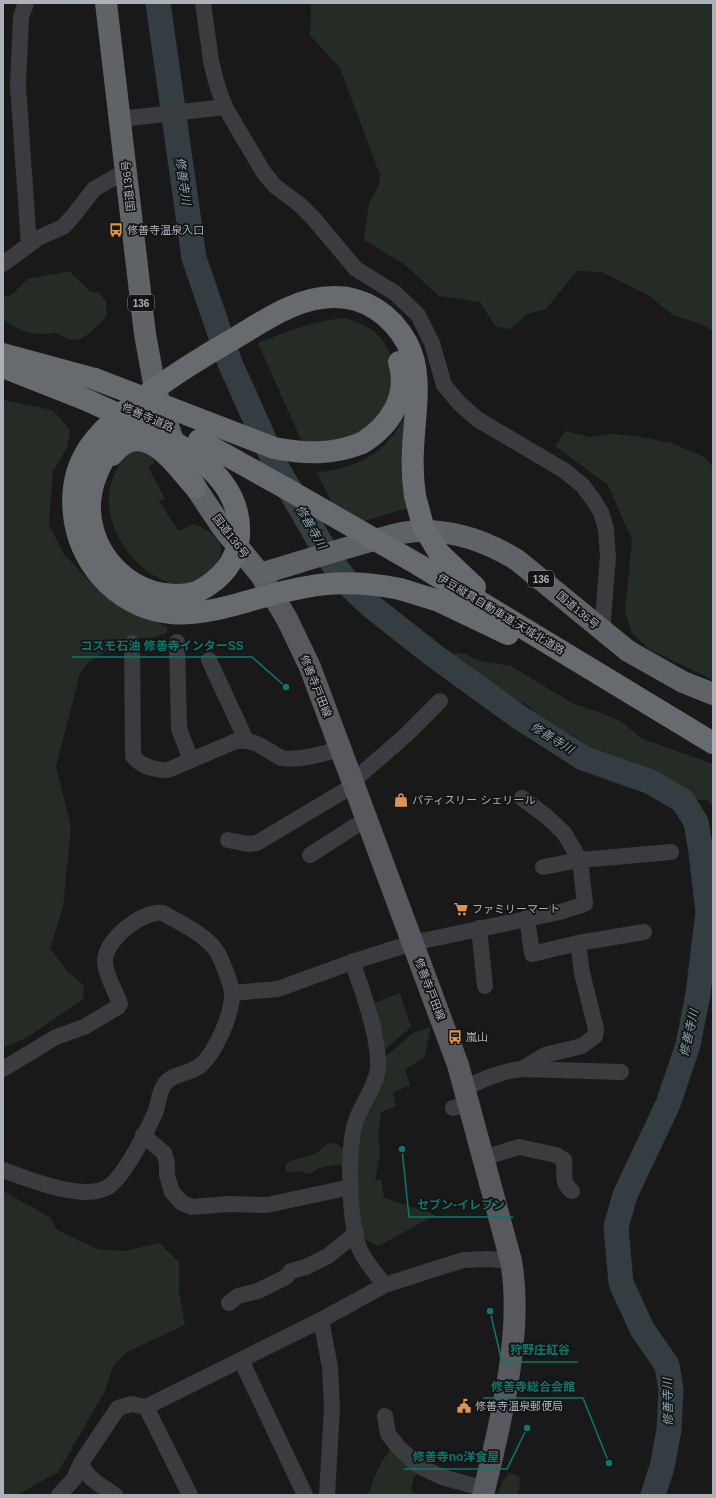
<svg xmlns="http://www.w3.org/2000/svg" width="716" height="1498" viewBox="0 0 716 1498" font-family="Helvetica,'Noto Sans JP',sans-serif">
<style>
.green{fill:#252c25}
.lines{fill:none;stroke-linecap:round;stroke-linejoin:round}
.river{stroke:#343e42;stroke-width:25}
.minor{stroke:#3a3c3f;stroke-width:16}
.primary{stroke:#57595e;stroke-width:22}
.trunk{stroke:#5f6266;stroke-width:22}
.motorway{stroke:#676b6f;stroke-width:22}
.motorway-bridge{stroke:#676b6f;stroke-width:22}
.labels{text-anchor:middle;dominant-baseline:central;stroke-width:3.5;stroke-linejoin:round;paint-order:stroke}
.shield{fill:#141415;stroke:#7f8387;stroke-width:1}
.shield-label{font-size:10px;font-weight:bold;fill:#adb2b8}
.street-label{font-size:11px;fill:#adb2b8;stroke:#141415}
.poi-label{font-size:11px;fill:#adb2b8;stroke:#141415;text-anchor:start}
.water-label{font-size:12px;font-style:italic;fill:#88a4af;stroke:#141415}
.leader{fill:none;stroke:#0f766e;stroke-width:1.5}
.callout-dot{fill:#0f766e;stroke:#141415;stroke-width:1.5}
.callout-label{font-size:12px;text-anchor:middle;font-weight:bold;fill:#0f766e;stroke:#141415;stroke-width:3.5;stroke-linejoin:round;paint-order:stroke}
</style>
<rect width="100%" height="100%" fill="#19191a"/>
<!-- green -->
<g class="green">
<path d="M311,3h402v328l-12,-7 -28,-9 -25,-20 -46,-23 -25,-1 -31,38 -19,5 -17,15 -14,-2 -16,-25 -41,-6 -35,-32 -40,-24 5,-37 9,-15 2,-13 -40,-107 -30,-33z"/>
<path d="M69,271l22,21h8l7,10 1,14c-5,6 -20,21 -28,23 -12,3 -14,-3 -23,-6 -4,-1 -9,1 -13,1 -16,0 -27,-5 -40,-15v-22l8,-2 17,-16z"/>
<path d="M345,318c12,4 23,8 32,16 24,23 19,64 -2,86 -6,6 -15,16 -24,19 -10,4 -36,4 -48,5l-45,-101c29,-11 56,-23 87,-25z"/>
<path d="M3,400l49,10 18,20 -3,18 -14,22 -4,54 14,29 34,36 70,38v6l-15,5 -26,-1 -39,27 -7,9 -24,94 15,60 -8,80 -13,41 18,24 16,14 -1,13 -55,38 -25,11z"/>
<path d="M405,416l3,92 -44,13 -31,-16 -16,-32c11,-3 23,-3 34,-8 26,-9 41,-24 54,-49z"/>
<path d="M566,431l24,6 20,-3 25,2 37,7 34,15 7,10v212l-64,-31 -17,-16 -7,-22 7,-71 -24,-55 -53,-39z"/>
<path d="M134,451l16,3 5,9 -7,4 17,32 -6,2 19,30 16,-7c10,4 24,11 27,23 2,11 -11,30 -21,35 -5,3 -19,5 -24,4 -4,0 -8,-3 -11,-5 -33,-14 -57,-49 -56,-84 1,-15 9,-40 25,-46z"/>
<path d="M457,653l8,1 15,7 31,5 61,37 29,10 19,8 23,18 70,25v41l-5,-5h-15l-9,-8 -41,-21 -46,-15 -26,-21 -21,-11 -26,-21 -18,-6 -17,-8 -20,-23 -14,-6 -1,-6z"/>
<path d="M400,993l11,34 -30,26 -10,-49z"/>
<path d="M431,1027l-7,31 -19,11 5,16 -17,8 3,13 -15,6 -3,23 2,19 -5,27 6,-2 3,19 52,17 -58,31 -17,-9 -6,-90 31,-91 27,-23z"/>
<path d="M329,1143l8,1 8,6 -1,16c-9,-3 -27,1 -33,8l-13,-3 -8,2 -4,-2v-7l4,-3 25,-7z"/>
<path d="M3,1191l47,26 7,13 40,19 28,2 34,-8 20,19v30l6,33 -58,27 -14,14 -8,25 -47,81 -41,23h-14z"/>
<path d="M392,1449l24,23 -5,17 3,6h-46c6,-16 11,-34 24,-46z"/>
<path d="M510,1473l9,3c2,5 0,14 -2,19h-19l5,-15z"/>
</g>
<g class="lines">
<!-- river -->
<path class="river" d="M158,3l36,255 36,105 47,105 54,93 20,26 20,19 61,48 87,63 64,41 68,24 32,19 13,21 5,30 7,60 -10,82 -10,51 -20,59 -43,91 -9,32 5,56 21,46 25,36 4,25 -2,40 -7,37 -9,28"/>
<!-- minor -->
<g class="minor">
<path d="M26,3l-5,14 -3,69 11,159"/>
<path d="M203,3l8,58 6,24 8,22 39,66 11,13 25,19 14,14 42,50 39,24 23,22 14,28 12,42 15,18 18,16 88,52 18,15 11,15 7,11 5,17 2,28 -6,74"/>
<path d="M121,119l104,-12"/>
<path d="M3,264l35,-26 25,-11 11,-12 20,-26 32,-18"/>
<path d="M177,642l2,87 12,31"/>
<path d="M132,643l1,113c9,11 22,14 35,14l68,-29c15,-2 24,4 37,12 3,2 6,4 8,5 16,3 44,-4 59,-10"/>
<path d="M209,660l37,80"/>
<path d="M353,781l52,-45 35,-35"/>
<path d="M522,798l24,18 18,17 16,27 -37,7"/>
<path d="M228,840l20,4 9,-1 97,-58"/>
<path d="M310,855l56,-36"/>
<path d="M479,928l6,58"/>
<path d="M578,943l66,-11"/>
<path d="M352,962c10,26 28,78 26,106 -2,20 -18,37 -23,56 -8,27 -6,100 5,126 6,13 16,24 25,35"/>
<path d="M232,993l46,-4 74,-27 60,-19 148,-31 25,-8 -5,-44 91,-8"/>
<path d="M3,1069l53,-32 28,-10 34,-20 2,-3c-4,-12 -14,-28 -15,-41 -2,-22 38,-54 58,-50 17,10 40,20 52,36 6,7 17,37 17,45 0,21 -16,57 -31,71 -12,10 -28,7 -37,20 -6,9 -5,19 -9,28 -8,18 -31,64 -47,74 -24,15 -80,-8 -105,-17"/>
<path d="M522,1069l23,-14 37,-9 13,-10 1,-7 -14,-56 -4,-30 -46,11 -5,-36"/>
<path d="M465,1088c19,-9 36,-17 57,-19l99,3"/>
<path d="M453,1108l16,-4"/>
<path d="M143,1135l21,18 3,10v12l5,17 10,11 10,4 36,-3 39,1 84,-18"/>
<path d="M483,1158l36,-11 37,8 8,5c1,12 -3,24 8,31"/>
<path d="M229,1303l9,-7 20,-5 28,-14 5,-6 15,-4 22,-11 28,-23"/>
<path d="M321,1320l9,47 2,41 -5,87"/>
<path d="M241,1360l64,135"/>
<path d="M146,1407l44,88"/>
<path d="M385,1416l3,18 12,15 19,17 23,11 43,12"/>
<path d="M59,1495l15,-16 7,-16"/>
<path d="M115,1495c-13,-9 -28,-16 -34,-32l37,-55 14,-4 14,3 175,-87 64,-35 78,-25 26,-1 22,2"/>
</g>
<!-- primary -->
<path class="primary" d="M263,579l24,40 23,48 148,398 53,196c13,71 -11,164 -28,234"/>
<!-- trunk -->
<path class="trunk" d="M106,3l39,331 10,55 19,54 22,45 26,39 38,47c37,-11 74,-23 111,-33 16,-4 32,-10 48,-10 35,-1 69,11 98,29l111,91 55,31 30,12"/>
<!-- motorway -->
<g class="motorway">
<path d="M3,354l92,25"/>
<path d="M3,367l86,34"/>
<path d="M140,409c-19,25 -41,49 -48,80 -14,62 45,120 105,103"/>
<path d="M199,440l88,49"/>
<path d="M362,443c29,-18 47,-47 37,-81"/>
<path d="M112,455c32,-39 62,9 84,33"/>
<path d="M439,553l36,34"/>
<path d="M419,565l294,178"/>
<path d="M400,589l39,12 69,33"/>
<path d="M245,602c-51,15 -95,21 -137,-18 -17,-16 -29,-39 -33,-62 -11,-65 27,-95 74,-129 26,-19 53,-36 81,-52 31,-18 66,-44 103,-44 31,-1 59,18 74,46 17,31 7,73 6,107 -1,15 0,31 2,46"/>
</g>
<!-- motorway-bridge -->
<g class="motorway-bridge">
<path d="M95,379l179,69c32,6 58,7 88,-5"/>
<path d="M89,401c56,27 155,59 150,135 -2,27 -19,44 -42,56"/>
<path d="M287,489l132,76"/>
<path d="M415,496l8,30 16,27"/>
<path d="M245,602c59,-17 94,-25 155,-13"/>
</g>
</g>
<!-- icons -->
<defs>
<symbol id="bus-bare" viewBox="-9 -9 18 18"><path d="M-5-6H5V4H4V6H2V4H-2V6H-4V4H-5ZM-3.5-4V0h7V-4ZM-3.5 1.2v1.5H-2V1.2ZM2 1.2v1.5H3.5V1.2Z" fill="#dc944f" stroke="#141415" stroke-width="2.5" paint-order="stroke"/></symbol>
<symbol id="shop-bare" viewBox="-9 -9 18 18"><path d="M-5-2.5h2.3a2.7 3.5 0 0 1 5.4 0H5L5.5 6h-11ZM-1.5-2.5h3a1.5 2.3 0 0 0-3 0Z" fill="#dc944f" stroke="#141415" stroke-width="2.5" paint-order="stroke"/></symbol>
<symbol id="supermarket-bare" viewBox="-9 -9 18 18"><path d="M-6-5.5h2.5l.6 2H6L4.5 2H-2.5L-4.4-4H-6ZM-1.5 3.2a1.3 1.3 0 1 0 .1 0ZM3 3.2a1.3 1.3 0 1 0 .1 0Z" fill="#dc944f" stroke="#141415" stroke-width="2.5" paint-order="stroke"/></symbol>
<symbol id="civic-bare" viewBox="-9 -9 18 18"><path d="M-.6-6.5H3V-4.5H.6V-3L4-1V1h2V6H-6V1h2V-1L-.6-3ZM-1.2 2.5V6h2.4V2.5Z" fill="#dc944f" stroke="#141415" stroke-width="2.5" paint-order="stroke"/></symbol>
</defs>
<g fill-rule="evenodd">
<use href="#bus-bare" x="106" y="220" width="20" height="20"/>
<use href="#shop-bare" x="391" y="790" width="20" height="20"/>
<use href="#supermarket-bare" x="451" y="899" width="20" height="20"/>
<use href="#bus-bare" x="445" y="1027" width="20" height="20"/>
<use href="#civic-bare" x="454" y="1396" width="20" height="20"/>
</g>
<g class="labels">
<!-- shield labels -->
<g class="shield">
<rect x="128" y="295" width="26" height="16" rx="3"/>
<rect x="528" y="571" width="26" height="16" rx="3"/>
</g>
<g class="shield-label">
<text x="141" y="303">136</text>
<text x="541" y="579">136</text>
</g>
<!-- street labels -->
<g class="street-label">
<text transform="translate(128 186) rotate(-96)">国道136号</text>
<text transform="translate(148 417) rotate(24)">修善寺道路</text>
<text transform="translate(231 536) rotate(53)">国道136号</text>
<text transform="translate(578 610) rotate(40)">国道136号</text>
<text transform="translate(501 614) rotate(31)">伊豆縦貫自動車道;天城北道路</text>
<text transform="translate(316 686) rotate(68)">修善寺戸田線</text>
<text transform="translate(430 989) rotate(69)">修善寺戸田線</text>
</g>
<!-- poi labels -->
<g class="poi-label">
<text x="127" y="230">修善寺温泉入口</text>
<text x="412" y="800">パティスリー シェリール</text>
<text x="472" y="909">ファミリーマート</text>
<text x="466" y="1037">嵐山</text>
<text x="475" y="1406">修善寺温泉郵便局</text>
</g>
<!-- water labels -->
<g class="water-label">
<text transform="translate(183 181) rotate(82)">修善寺川</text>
<text transform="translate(311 527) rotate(60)">修善寺川</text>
<text transform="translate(552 738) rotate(32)">修善寺川</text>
<text transform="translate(689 1033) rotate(-77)">修善寺川</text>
<text transform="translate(668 1402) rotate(-91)">修善寺川</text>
</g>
</g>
<!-- callouts -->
<path class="leader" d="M286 687L252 657H72M402 1149L409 1217H513M490 1311L502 1362H578M609 1463L583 1398H483M527 1428L507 1469H404"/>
<g class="callout-dot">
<circle cx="286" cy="687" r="4"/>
<circle cx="402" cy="1149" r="4"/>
<circle cx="490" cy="1311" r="4"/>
<circle cx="609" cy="1463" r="4"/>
<circle cx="527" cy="1428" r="4"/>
</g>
<g class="callout-label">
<text x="162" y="650">コスモ石油 修善寺インターSS</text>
<text x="461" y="1209">セブン-イレブン</text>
<text x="540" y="1354">狩野庄紅谷</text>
<text x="533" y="1391">修善寺総合会館</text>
<text x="456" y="1461">修善寺no洋食屋</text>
</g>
<!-- border -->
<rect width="716" height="1498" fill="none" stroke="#adb2b8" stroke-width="8"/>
</svg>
